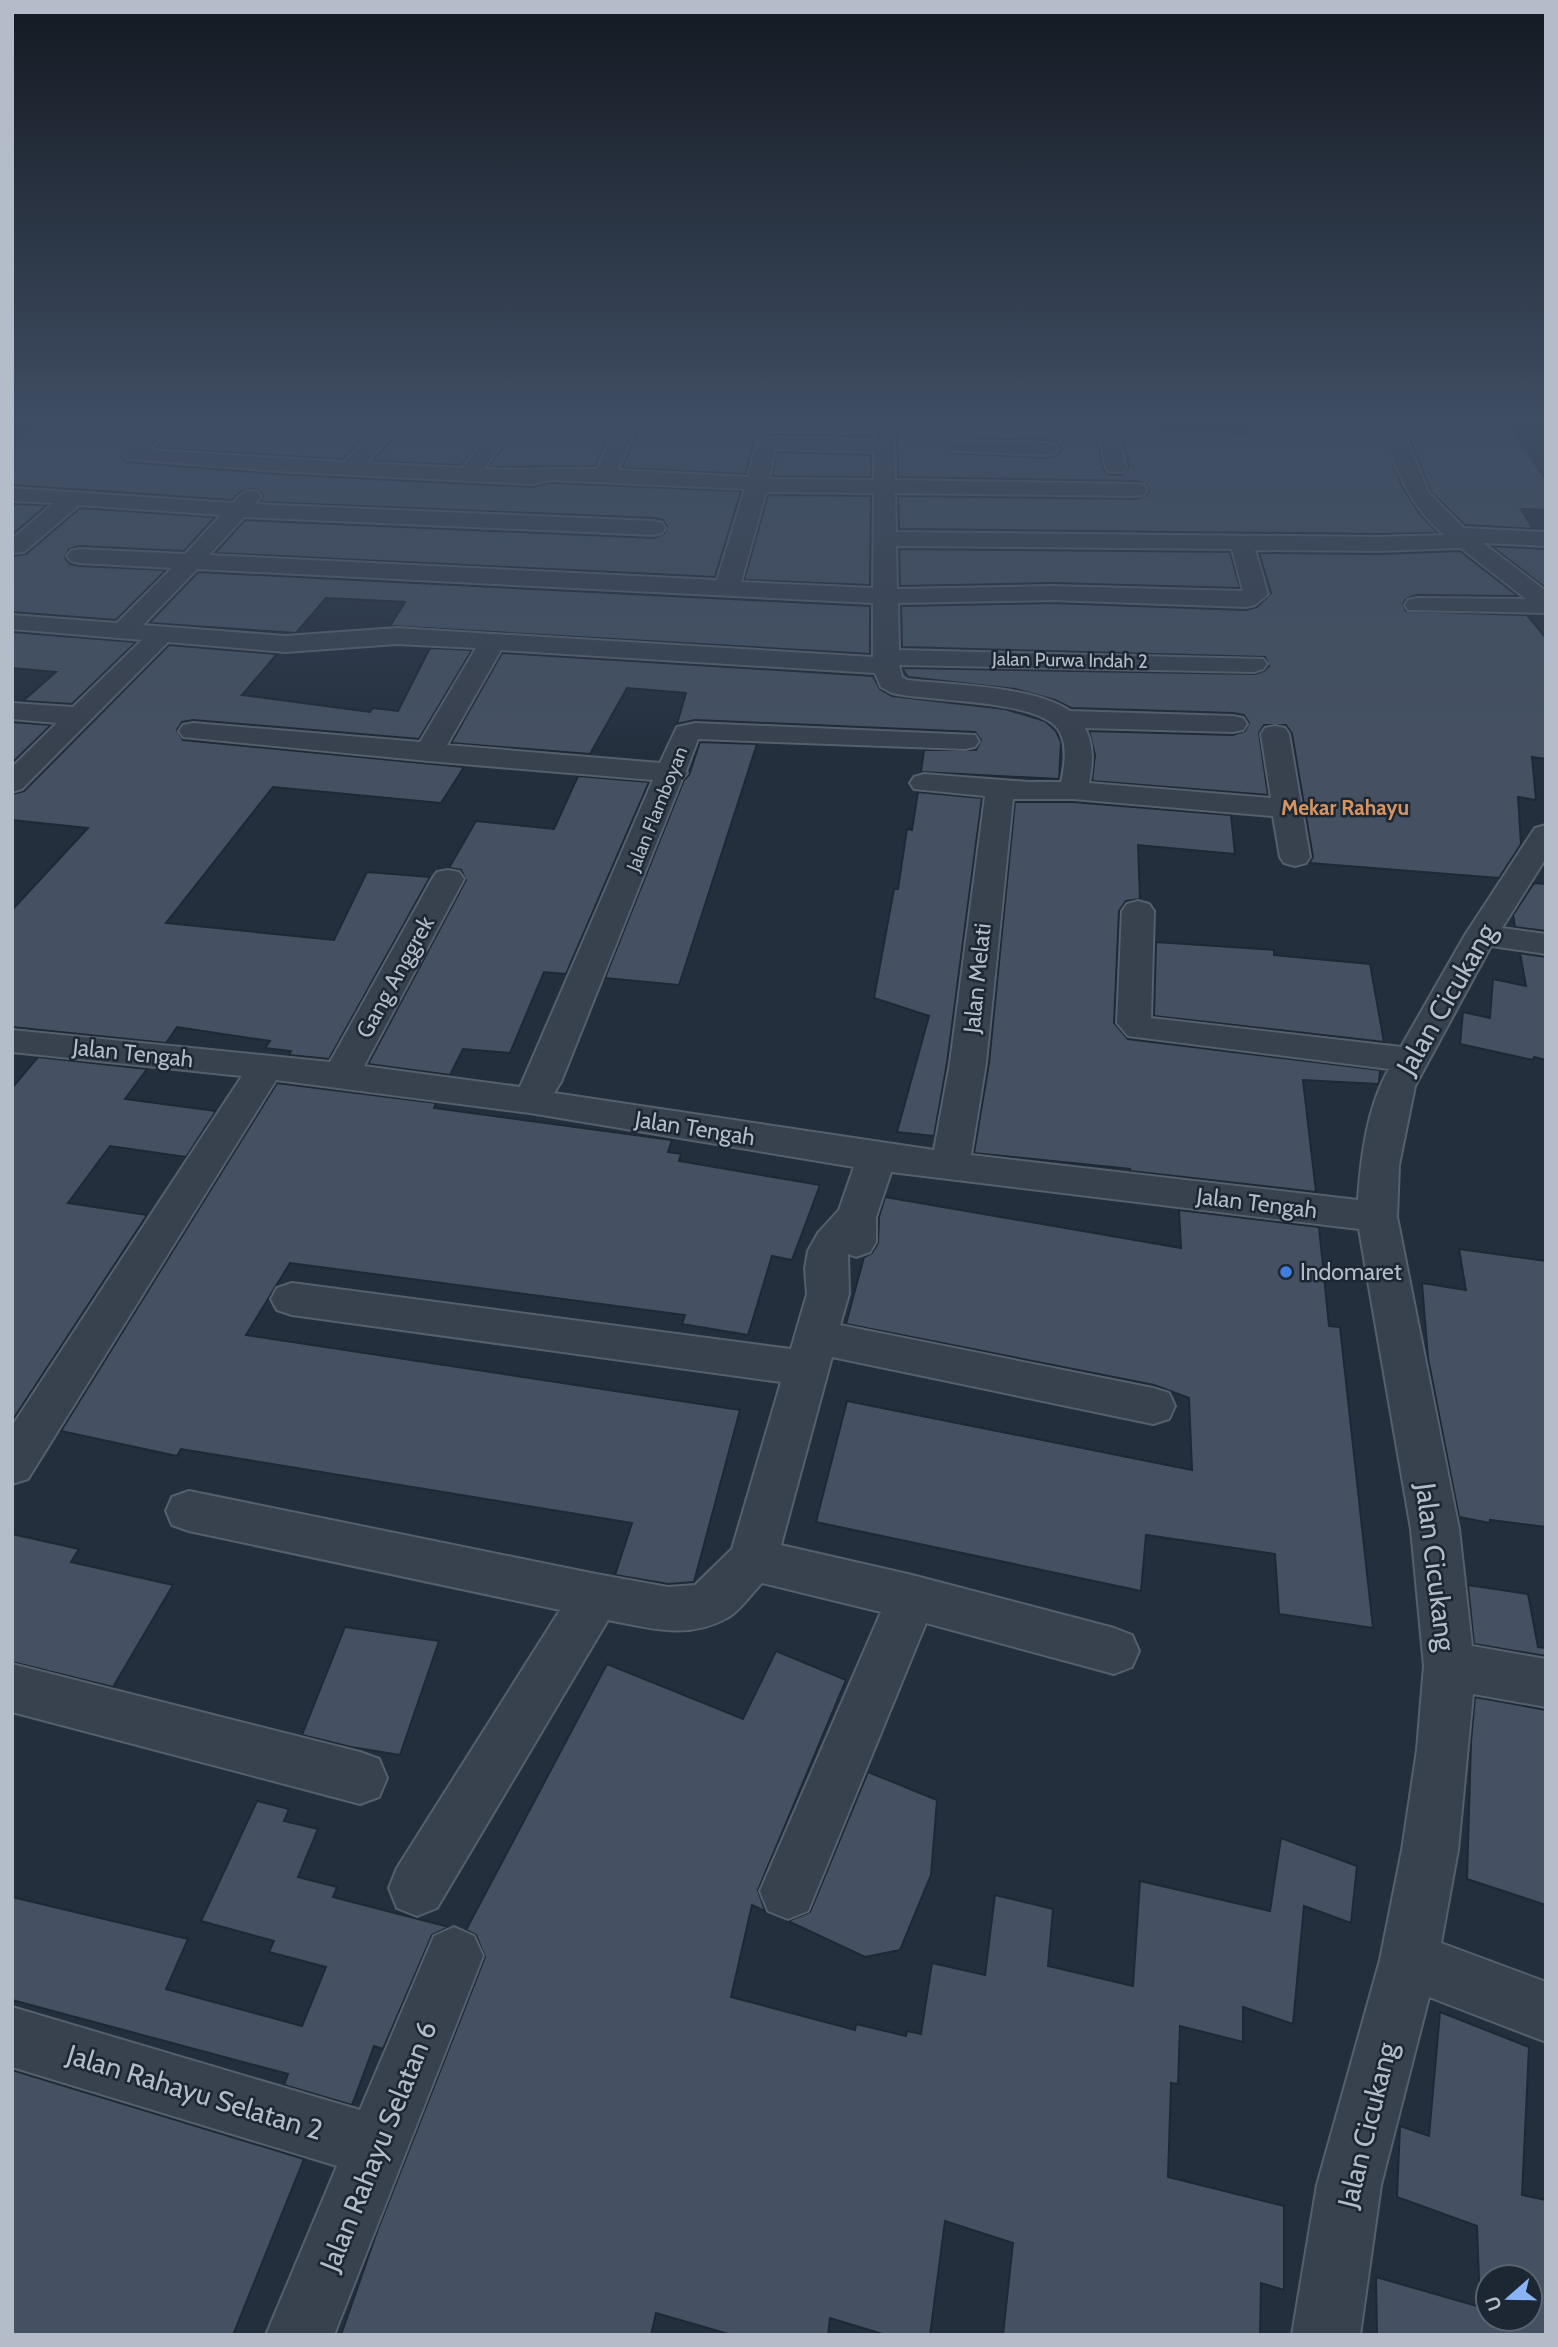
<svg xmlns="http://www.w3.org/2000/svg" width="1558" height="2347" viewBox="0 0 1558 2347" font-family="Cabin,sans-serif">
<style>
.building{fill:#455162;stroke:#1f2835;stroke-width:2;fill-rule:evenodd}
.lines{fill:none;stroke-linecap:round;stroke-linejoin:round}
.minor-casing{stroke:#565f6c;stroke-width:4}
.minor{fill:#38414e;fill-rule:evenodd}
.shop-dot{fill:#3f7fe0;stroke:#1d2633;stroke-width:2.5}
.labels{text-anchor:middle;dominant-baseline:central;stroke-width:5;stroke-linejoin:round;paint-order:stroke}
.far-street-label{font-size:19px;fill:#b4bcc9;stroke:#1d2633}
.far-quarter-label{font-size:21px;font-weight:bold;fill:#d59563;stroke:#1d2633}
.street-label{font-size:23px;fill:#b4bcc9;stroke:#1d2633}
.poi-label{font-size:23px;fill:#b4bcc9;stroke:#1d2633;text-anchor:start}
.near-street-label{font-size:28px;fill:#b4bcc9;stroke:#1d2633}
</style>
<rect width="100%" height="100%" fill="#242f3e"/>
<!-- building -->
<g class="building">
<path d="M36,425h113l-24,22 -3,10 5,5 150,12 192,10 64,3 17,-4 191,8 -26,86 -500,-24 30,-33 409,18 10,-4 3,-7 -4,-7 -9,-2 -393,-16 2,-6 -3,-5 -6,-2 -12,2 -10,9 -220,-15v-39z"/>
<path d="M178,425h199l-34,34 -188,-11z"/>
<path d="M405,425h87l-30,40 -90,-4z"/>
<path d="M518,425h96l-19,41 -106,1z"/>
<path d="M640,425h231v12l-99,-3 -18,7 -8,33 -124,-6z"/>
<path d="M1049,425h46l8,44 6,6h14l6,-8 -9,-42h40l2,6 89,2 -4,-8h132l23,61 17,27 19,20 -59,1 -480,-5 -1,-33 238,3 10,-3 3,-5 -3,-7 -10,-3 -238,-4 -1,-51 152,2zM960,438l88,2 8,2 5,7 -5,7 -8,2 -97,-5 -3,-8z"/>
<path d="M1404,425h104l38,55v30l-25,-1 12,20 -68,-4 -34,-33z"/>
<path d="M777,452l94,3v22l-99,-1z"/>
<path d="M768,495l103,1 -1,89 -126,-5z"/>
<path d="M12,504l35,1 -35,30z"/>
<path d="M80,508l135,9 -31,34 -105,-5 -10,3 -4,9 5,6 8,2 88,4 -50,50 -104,-8v-56l14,-2z"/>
<path d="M1491,546l55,3v39z"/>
<path d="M899,549l331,3 10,36 -188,-5 -152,3z"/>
<path d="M1460,551l58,45 -102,-1 -10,4 -3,5 3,7 121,4 19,23v121l-14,-2 4,43 -18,-3 3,47 -22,34 -190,-15 4,-6 -21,-123 -6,-9h-22l-5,8 9,62 -176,-14 3,-26 -6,-24 144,4 12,-4 4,-8 -5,-8 -11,-2 -162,-5 -16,-8 -40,-11 -107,-12 -6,-9 353,6 9,-3 5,-5 -4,-9 -363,-10 -1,-41 151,-3 194,7 11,-3 14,-14 -12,-40 120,1z"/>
<path d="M198,572l672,34v48l-480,-28 15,-24 -79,-4 -30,35 -147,-10z"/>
<path d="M12,632l124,10 -64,62 -49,-3 33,-29 -44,-4z"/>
<path d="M169,645l108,9 -35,41 128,17 3,-4 25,3 32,-63 42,2 -53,89 -226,-19 -11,2 -5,8 6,10 281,27 -23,36 -168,-16 -107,136 168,17 33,-68 63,5 -101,182 -40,-4 2,-4 -26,-3 5,-7 -93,-14 -11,16 -154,-16v-117l76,-82 -76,-8v-26l12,-3z"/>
<path d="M502,653l371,23 7,13 12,7 113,13 40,12 11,10 5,11 -2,37 -138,-7 3,-22h52l5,-10 -6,-8 -280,-12 -18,4 9,-31 -59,-5 -37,66 -139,-11z"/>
<path d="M12,722l39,3 -39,38z"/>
<path d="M700,742l57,2 -78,241 -74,-7 79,-198 5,-5z"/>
<path d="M578,776l71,6 -83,192 -22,-2 -34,81 -47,-4 -13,26 -82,-11 98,-184 -5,-10 -12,-2 27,-47 78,8z"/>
<path d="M918,792l64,6 -35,265 -13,73 -37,-4 32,-116 -55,-18 20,-109h4l9,-60 5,1z"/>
<path d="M1015,802h58l158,13 4,39 -97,-9 2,54 -14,2 -7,10 -5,112 14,16 252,31 -1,14 -76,-4 13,112 -186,-21v-2l-156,-16 15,-90z"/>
<path d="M1534,883l12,1v47l-31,-4 -2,-12z"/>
<path d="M1156,942l118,8v5l96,9 14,78 -230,-26z"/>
<path d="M1520,953l26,4v103l-12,-3 -1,3 -73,-16 3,-32 27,6 3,-39 33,7z"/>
<path d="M38,1057l109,12 -22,30 91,12 -30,46 -76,-11 -42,57 79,12 -135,206v-333z"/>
<path d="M277,1083l159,20 -2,5 238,32 -4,12 13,2 -2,7 141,24 -28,75 -20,-4 -24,79 -66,-11 3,-9 -395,-52 -44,72 494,75 -46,172 -26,2 -53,-9 17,-52 -451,-74 -4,7 -116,-25z"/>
<path d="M885,1197l296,51 -2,-38 140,17 10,99 11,1 33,301 -94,-14 -4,-60 -129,-19 -5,56 -325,-69 31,-121 345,69 -3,-72 -35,-13 -308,-61 18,-67 8,-4 6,-10 1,-26z"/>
<path d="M1459,1249l87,12v266l-56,-7v3l-31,-6 -31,-159 -6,-75 44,7z"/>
<path d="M12,1534l67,15 -8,13 102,23 -60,102 -101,-25z"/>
<path d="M1468,1585l60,9 10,53 8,1v8l-72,-12z"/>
<path d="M345,1627l94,14 -39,114 -49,-8 -49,-12z"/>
<path d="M776,1651l70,29 -88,210 7,21 -13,-6 -21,92 124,33 1,-6 50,12 1,-5 14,3 11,-71 53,12 10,-80 58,14 -5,57 85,20 7,-105 130,30 11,-73 76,28 -6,57 -47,-17 -11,118 -50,-17v35l-63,-16 -2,58 -7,-1 -3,94 116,29v84l-23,-7 -1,52h-257l10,-92 -68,-22 -15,114h-44l-56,-17 -2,17h-96l-76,-22 -5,22h-310l37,-106 107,-272 -9,-22 -10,-5 141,-266 136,55z"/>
<path d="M1475,1697l71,13v195l-79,-26 4,-137z"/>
<path d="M868,1772l69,28 -6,75 -31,75 -35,7 -77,-36 22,-9z"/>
<path d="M257,1801l32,8 -5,12 34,8 -20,48 39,10 -4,10 116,30 -17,8 -49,114 -9,-3 -22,59 -68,-20 4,-11 -276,-74v-103l176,42 -22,50 136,37 24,-59 -57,-15 5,-11 -73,-20z"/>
<path d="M1440,2012l89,35 -7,148 24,5v135h-169l-1,-58 104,30 -3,-81 -80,-29 3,-71 29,10zM1488,2277h42v42h-42z"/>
<path d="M12,2070l292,89 -71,176h-221z"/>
</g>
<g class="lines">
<defs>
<g id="minor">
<path d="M153,425h22l-26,25 195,12 37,-37h21l-36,38 97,5 32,-43h20l-31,44c38,2 75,-1 113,0l20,-44h20l-19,45 130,7 9,-35 16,-5 101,3v-15h20l1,55 241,4 8,1 3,5 -3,5 -8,1 -241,-3 1,39 483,5 65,-2c-36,-30 -48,-68 -63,-110h20l28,68 35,35 82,4v14l-63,-3 63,48v22l-138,-3 -3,-5 3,-5 9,-2 109,1 -65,-51 -82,3 -124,-1 13,44 -13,11 -9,2 -194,-7 -154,3 1,47 364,9 4,5 -4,5 -9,3 -355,-7 3,12 5,3c45,5 127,6 163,31l163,5 10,2 4,6 -4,6 -10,2 -148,-4c9,18 8,35 4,55l182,15 -10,-64 4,-6 10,-2 10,2 4,6 21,123 -4,6 -11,3 -11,-3 -4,-6 -7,-41 -200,-17h-60l-27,264 -15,92 387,45c3,-43 9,-93 31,-131l-261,-33 -11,-13 5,-112 5,-7 11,-3 11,3 5,7 -3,107 250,29 64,-112 70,-107 11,-3v33l-44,70 44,6v20l-55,-8 -76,140 -16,79 -2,52 62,312 13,117 74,13v48l-73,-13 -15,156 -17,93 105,39v60l-117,-45 -48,188 -21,150h-68l25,-150 63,-225 22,-110 15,-100 7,-84 -13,-137 -52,-300 -468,-57 -15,45v25l-6,10 -14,5 -8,-3 1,40 -9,31 313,63 16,5 6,13 -6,13 -16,5 -321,-67 -51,188 131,30 202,53 18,7 7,16 -7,16 -18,7 -188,-51 -118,288 -20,8 -20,-8 -8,-20 121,-279 -119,-29c-11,11 -22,28 -35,35 -39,22 -78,10 -119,2l-171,288 -20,8 -20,-8 -8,-20 8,-20 163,-258 -371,-79 -17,-6 -6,-14 6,-14 17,-6 407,83 72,13 27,-2 37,-36 49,-167 -489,-67 -15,-5 -6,-11 6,-11 15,-5 499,66 16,-55 -2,-26 3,-17 10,-18 21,-23 15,-43 -324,-54 -254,-33 -248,399 -16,5v-58l230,-350 -230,-24v-22l318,32 102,-183 5,-7 11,-2 11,2 5,7 -100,187 156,21 133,-307 -225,-19 -245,-24 -4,-6 4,-6 10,-2 227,19 56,-94 -79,-4 -112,8 -117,-10 -146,147 -10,3v-25l45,-44 -45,-4v-16l61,4 69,-67 -130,-11v-14l105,8 55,-55 -93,-5 -8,-2 -4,-5 4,-5 8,-2 106,5 36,-39 -142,-10 -55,47 -12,1v-14l42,-36 -42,-2v-13l221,15c8,-9 12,-14 25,-11l3,5 -6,7 399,17 8,2 3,5 -3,5 -8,2 -410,-18 -35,38 508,25 28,-91 -195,-9 -17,4 -64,-3 -192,-10 -150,-12 -3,-4 3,-7zM775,449l99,3v28l-105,-1zM766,492l108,1 -1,95 -132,-6zM896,546l336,3 11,42 -191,-5 -155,3zM197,569l676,34v54l-476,-29 -112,8 -142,-11zM501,650l374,23 6,14 11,6c37,9 144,6 166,36 10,15 7,36 3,53h-32l-105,-8 -10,3 -4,6 4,6 71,7 -35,267 -16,87 -380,-57 7,-11 121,-303 5,-6 -1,-2 12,-32 267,10 10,-2 4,-6 -4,-6 -280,-12 -18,4 -17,36 -213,-18z"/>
<path d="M1097,425h20l9,43 -3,4h-14l-3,-4z"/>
<path d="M960,441l88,2 7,2 3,4 -3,4 -7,2 -95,-4 -3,-4 3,-4z"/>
<path d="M12,1664l348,88 19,7 8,19 -8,19 -19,7 -348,-92z"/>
<path d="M454,1927l20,9 9,20 -149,379h-68l71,-169 -325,-99v-60l348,103 74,-174z"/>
</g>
</defs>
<!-- minor casing -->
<use href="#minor" class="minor-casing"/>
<!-- minor -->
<use href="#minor" class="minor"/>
</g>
<!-- sky -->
<linearGradient id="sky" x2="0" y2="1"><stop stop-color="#141a22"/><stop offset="0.56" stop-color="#3f4d63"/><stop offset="1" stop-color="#3f4d63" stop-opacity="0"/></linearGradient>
<rect width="1558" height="753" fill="url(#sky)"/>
<!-- markers -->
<circle class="shop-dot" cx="1286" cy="1272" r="7"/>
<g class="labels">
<!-- far-street labels -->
<g class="far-street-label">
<text transform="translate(1070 660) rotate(1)">Jalan Purwa Indah 2</text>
<text transform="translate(657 809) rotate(-68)">Jalan Flamboyan</text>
</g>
<!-- far-quarter labels -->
<g class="far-quarter-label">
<text x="1345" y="807">Mekar Rahayu</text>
</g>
<!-- street labels -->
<g class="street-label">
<text transform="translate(395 977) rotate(-61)">Gang Anggrek</text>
<text transform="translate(977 978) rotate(-84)">Jalan Melati</text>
<text transform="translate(133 1053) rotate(6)">Jalan Tengah</text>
<text transform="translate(695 1128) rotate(9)">Jalan Tengah</text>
<text transform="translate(1257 1203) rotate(7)">Jalan Tengah</text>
</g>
<!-- poi labels -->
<g class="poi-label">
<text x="1300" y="1272">Indomaret</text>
</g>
<!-- near-street labels -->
<g class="near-street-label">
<text transform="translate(1446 999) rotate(-60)">Jalan Cicukang</text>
<text transform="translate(1436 1567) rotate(83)">Jalan Cicukang</text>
<text transform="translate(195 2092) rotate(17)">Jalan Rahayu Selatan 2</text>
<text transform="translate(1367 2125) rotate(-76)">Jalan Cicukang</text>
<text transform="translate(378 2146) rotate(-68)">Jalan Rahayu Selatan 6</text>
</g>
</g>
<!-- border -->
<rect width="1558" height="2347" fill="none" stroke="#b4bcc9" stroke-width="28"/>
<!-- north arrow -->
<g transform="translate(1509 2298) rotate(250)"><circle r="33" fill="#1d2633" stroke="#59626f" stroke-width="2"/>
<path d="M0-5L12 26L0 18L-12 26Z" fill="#8ab4f8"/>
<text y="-10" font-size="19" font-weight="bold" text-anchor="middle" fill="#b4bcc9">U</text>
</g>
</svg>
